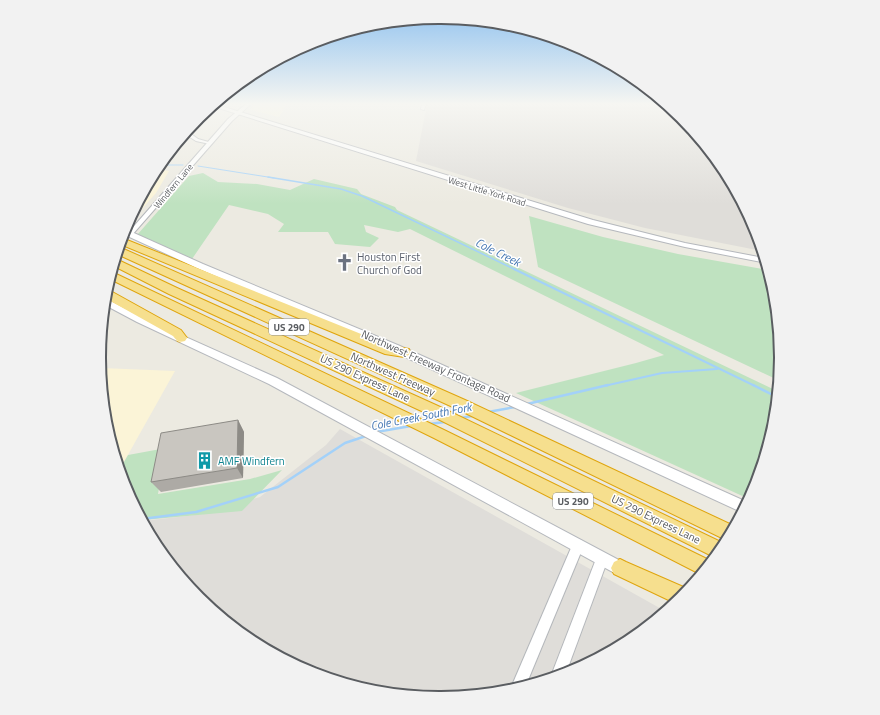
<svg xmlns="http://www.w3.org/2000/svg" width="880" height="715" viewBox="0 0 880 715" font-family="'Titillium Web',sans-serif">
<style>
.commercial{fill:#fbf4d7}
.industrial{fill:#dfddd9}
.green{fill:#bfe2c0}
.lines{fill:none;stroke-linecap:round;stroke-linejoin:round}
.stream-far3{stroke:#a3d1f9;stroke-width:1}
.stream-far2{stroke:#a3d1f9;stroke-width:1.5}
.stream-far1{stroke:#a3d1f9;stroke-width:2}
.stream{stroke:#a3d1f9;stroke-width:2.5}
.minor-casing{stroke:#b4b7bb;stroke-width:2}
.tertiary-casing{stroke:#b4b7bb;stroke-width:2}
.secondary-casing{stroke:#b5b8bd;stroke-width:2}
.motorway-casing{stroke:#dfa50e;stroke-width:2}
.minor{fill:#fff;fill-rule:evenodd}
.tertiary{fill:#fff;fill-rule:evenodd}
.secondary{fill:#fff;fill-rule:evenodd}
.motorway{fill:#f6df8e;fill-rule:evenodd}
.wall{fill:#adaaa5}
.shaded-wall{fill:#8d8b86}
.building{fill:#c9c6c0;stroke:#8d8b86}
.labels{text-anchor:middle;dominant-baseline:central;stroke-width:3;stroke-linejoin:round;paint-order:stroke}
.far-street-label{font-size:9px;fill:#5a5d61;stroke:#fff}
.shield{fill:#fff;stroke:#8c8e90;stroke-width:1}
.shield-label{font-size:10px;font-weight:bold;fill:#5a5d61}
.worship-label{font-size:11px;fill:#5b616d;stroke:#fff;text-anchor:start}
.street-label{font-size:11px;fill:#5a5d61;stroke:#fff}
.culture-label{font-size:11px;fill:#0d838f;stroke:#fff;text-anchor:start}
.water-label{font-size:12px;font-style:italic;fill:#4577b2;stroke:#fff}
.rim{fill:none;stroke:#5a5d61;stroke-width:2}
</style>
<rect width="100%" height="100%" fill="#eceae1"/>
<!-- commercial -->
<g class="commercial">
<path d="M254,104h33l-8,13 -28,-7z"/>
<path d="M157,169l12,2 -13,22 -30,34z"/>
<path d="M101,368l74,3 -55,98 -14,-45z"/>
</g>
<!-- industrial -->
<g class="industrial">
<path d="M427,104h239l15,13 42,52 32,58 7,24 -117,-23 -77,-20 -152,-47z"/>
<path d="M340,429l325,182 -36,30 -59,31 -64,19 -66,7 -67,-7 -64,-19 -58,-32 -52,-42 -42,-52 -14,-25 61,-7 56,-17 66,-52z"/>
</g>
<!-- green -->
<g class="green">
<path d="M203,173l15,9 39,2 33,6 24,-11 43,10 4,5 34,13 2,3 380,181 -3,33 -20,64 -5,11 -233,-106 120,-30 28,-8 -254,-126 -12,3 -34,-7 2,7 13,6 -9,9 -35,-3 -7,-12h-50l6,-8 -16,-10 -39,-9 -37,54 -55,-24 52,-59z"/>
<path d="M529,216l74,21 75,17 90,16c10,35 14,74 10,110l-240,-113z"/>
<path d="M166,448l-8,46 92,-15 32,-9 -40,41 -99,9 -18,-32 -5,-19 8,-14z"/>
</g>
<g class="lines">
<!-- stream-far3 -->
<g class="stream-far3">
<path d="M162,162l4,3h17"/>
<path d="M198,166l76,12"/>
</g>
<!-- stream-far2 -->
<path class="stream-far2" d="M268,177l73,12 21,7 154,74"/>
<!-- stream-far1 -->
<g class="stream-far1">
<path d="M514,269l241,117"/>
<path d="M604,386l58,-13 55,-4"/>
</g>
<!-- stream -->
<g class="stream">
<path d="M753,385l24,12"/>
<path d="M527,404l81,-19"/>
<path d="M488,412l27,-5"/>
<path d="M461,418l11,-2"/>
<path d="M429,424l16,-2"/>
<path d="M376,432l35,-6"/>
<path d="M142,519l54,-7 82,-25 67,-44 21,-7"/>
</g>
<defs>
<g id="minor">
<path d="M422,104h4l-2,6 -3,-1z"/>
<path d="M187,131l11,8 14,4 -2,1 -14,-3 -11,-7z"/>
</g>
<g id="tertiary">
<path d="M246,104h5l-19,17 -100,114h-4v-2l100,-114z"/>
<path d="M578,539l4,2 2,4 -58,140 -14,5 1,-7 61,-142z"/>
<path d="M602,553l4,2 2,4 -42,114 -14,5 -1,-2 45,-117 2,-4z"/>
</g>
<g id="secondary">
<path d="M214,104l379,116 92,23 79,15 2,5 -81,-16 -97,-23 -376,-118z"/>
<path d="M125,229l78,35 197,82 347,156 -5,10 -3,-1 -345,-159 -197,-84 -74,-34z"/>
<path d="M105,298l38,20 134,60 353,188 2,5 -2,5 -5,2 -5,-2 -351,-192 -132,-62 -32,-17z"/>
</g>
<g id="motorway">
<path d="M122,238l269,108 18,3 1,3 -1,3 -5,2 -19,-3 -265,-110z"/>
<path d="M119,247l346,153 269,126 -7,14 -3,-1 -269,-131 -338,-154z"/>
<path d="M116,259l61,29 261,118 287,138 -11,13 -286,-143 -259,-120 -55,-28z"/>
<path d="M112,272l332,158 267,131 -11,13 -266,-136 -324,-159z"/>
<path d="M107,289l74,41 6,8 -2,3c-6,2 -8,0 -12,-5l-68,-38z"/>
<path d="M620,559l6,3 62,27 -13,14 -61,-29 -3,-6 3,-6z"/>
</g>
</defs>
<!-- minor casing -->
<use href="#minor" class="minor-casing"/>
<!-- tertiary casing -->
<use href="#tertiary" class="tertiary-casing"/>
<!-- secondary casing -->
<use href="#secondary" class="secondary-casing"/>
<!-- motorway casing -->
<use href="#motorway" class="motorway-casing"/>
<!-- minor -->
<use href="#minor" class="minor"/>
<!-- tertiary -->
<use href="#tertiary" class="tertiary"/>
<!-- secondary -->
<use href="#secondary" class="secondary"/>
<!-- motorway -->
<use href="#motorway" class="motorway"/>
</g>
<!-- wall -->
<path class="wall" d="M238,420l6,12 -1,46 -82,14 -10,-10z"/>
<!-- shaded-wall -->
<path class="shaded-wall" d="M238,420l6,12 -1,46 -6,-10z"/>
<!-- building -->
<path class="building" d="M238,420l-1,48 -86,14 10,-49z"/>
<!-- sky -->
<linearGradient id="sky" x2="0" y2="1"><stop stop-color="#8cc0ef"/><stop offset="0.51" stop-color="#f6f6f2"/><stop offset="1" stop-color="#f6f6f2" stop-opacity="0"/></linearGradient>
<rect width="880" height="204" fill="url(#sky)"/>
<!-- icons -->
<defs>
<symbol id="church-bare" viewBox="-9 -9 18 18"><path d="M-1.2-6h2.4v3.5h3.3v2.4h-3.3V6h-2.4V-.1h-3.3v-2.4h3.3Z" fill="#6b7280" stroke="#fff" stroke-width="2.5" paint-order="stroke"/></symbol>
<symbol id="building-bare" viewBox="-9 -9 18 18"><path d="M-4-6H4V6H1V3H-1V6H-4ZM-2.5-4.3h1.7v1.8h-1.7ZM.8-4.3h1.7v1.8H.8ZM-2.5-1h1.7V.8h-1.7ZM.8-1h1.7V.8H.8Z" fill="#0f9aa8" stroke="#fff" stroke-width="2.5" paint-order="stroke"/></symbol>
</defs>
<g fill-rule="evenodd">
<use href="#church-bare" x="332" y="250" width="25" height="25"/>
<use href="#building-bare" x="192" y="448" width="25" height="25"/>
</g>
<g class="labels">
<!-- far-street labels -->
<g class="far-street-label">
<text transform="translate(173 186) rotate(-50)">Windfern Lane</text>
<text transform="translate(487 191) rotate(17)">West Little York Road</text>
</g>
<!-- shield labels -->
<g class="shield">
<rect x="269" y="319" width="40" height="16" rx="3"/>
<rect x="553" y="493" width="40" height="16" rx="3"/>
</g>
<g class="shield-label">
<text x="289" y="327">US 290</text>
<text x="573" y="501">US 290</text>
</g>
<!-- worship labels -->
<g class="worship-label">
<text x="357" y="257">Houston First<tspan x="357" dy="13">Church of God</tspan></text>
</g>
<!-- street labels -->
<g class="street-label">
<text transform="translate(436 366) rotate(24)">Northwest Freeway Frontage Road</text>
<text transform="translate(393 374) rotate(24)">Northwest Freeway</text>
<text transform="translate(365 378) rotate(25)">US 290 Express Lane</text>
<text transform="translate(656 519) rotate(26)">US 290 Express Lane</text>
</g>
<!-- culture labels -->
<g class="culture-label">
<text x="218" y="461">AMF Windfern</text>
</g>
<!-- water labels -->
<g class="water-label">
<text transform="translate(498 252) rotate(26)">Cole Creek</text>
<text transform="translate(421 416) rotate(-11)">Cole Creek South Fork</text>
</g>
</g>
<!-- crop -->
<path d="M0 0H880V715H0ZM439 24H441A333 333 0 0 1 774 357V358A333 333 0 0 1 441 691H439A333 333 0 0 1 106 358V357A333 333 0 0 1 439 24Z" fill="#f2f2f2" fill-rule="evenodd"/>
<path class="rim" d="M439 24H441A333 333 0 0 1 774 357V358A333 333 0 0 1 441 691H439A333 333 0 0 1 106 358V357A333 333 0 0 1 439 24Z"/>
</svg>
